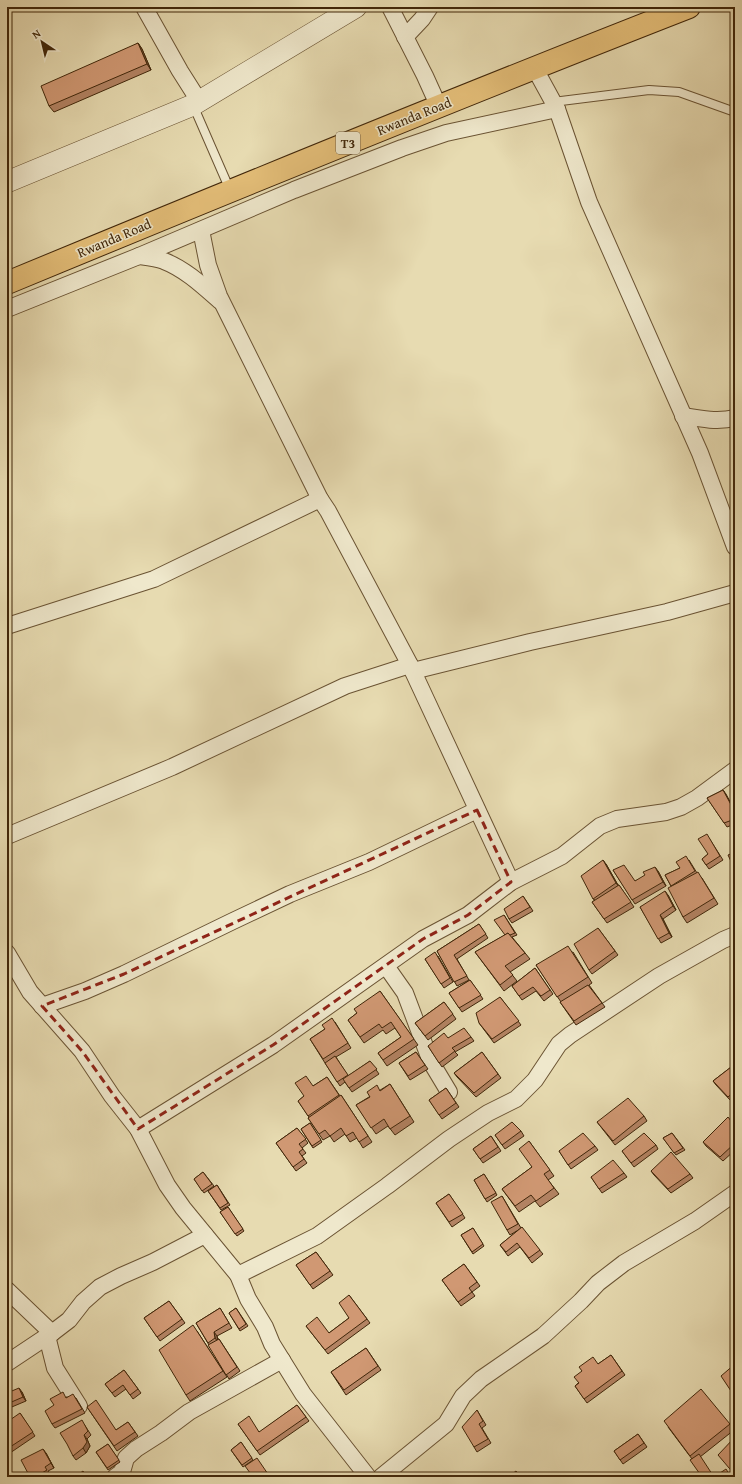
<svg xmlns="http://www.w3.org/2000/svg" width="742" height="1484" viewBox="0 0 742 1484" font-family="'Gentium Book Plus',serif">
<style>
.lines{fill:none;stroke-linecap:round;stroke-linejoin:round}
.service-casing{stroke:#6a5333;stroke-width:10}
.minor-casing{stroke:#6a5333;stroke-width:18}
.tertiary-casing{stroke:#6a5333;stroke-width:22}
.trunk-casing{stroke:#402609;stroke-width:24}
.service{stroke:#efe8cc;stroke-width:8}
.minor{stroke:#efe8cc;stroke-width:16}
.tertiary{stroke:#efe8cc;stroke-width:21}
.trunk{stroke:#e4be78;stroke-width:22}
.wall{fill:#b38363;stroke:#402609}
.shaded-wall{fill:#926a50;stroke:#402609}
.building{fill:#d09873;stroke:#402609}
.marked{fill:none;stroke:#8f2418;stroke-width:3;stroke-dasharray:8 5;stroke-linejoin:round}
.labels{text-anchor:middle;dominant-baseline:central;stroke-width:3;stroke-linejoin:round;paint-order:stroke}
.shield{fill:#efe8cc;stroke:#746044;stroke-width:1}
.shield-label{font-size:13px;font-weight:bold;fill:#402609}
.street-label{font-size:14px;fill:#402609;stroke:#efe8cc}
</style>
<rect width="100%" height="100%" fill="#e7dbb1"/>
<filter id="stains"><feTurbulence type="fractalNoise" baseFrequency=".005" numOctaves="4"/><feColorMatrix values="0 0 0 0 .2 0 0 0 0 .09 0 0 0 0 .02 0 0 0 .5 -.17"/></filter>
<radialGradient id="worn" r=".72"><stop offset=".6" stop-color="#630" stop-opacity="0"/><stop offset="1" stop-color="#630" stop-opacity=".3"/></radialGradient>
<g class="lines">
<defs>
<g id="service">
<path d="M553,102l96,-12 30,2 56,20"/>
<path d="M193,105l37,85"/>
</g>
<g id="minor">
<path d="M144,7l36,64 19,30"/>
<path d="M390,7l35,69 14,31"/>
<path d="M405,37l17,-18 8,-12"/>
<path d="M534,67l23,42 32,93 111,251 35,94"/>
<path d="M201,230l7,35 11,31 101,203 8,12 82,154 101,217"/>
<path d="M139,256c8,1 18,2 25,5 21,8 39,25 56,40"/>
<path d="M7,309l132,-53 155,-66 108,-42 44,-15 111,-24"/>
<path d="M683,416c18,3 35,6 52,2"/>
<path d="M7,626l147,-47 166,-80"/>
<path d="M413,671l117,-29 137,-30 68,-19"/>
<path d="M7,836l165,-69 173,-81 65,-21"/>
<path d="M7,953l23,39 52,59 30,45 26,33 29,56 16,23 55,67 10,24 17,28 7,17 31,50 65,83"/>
<path d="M386,966l19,27 26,69 18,30"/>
<path d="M42,1006l43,-15 39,-17 109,-53 57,-27 79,-32 108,-52"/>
<path d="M138,1129l135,-84 150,-106 45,-24 43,-33 51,-26 38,-30 17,-7 49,-7 15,-5 16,-9 38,-28"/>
<path d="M238,1275l79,-39 70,-50 62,-47 39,-26 28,-14 19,-19 24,-36 11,-9 89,-59 64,-36 12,-5"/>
<path d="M7,1290l45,43"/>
<path d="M47,1336l8,32 24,38"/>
<path d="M7,1363l45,-30 17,-13 14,-18 17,-15 21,-11 32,-14 52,-27"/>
<path d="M115,1477l7,-5 4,-14 10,-9 25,-16 28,-21 93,-52"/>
<path d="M381,1477l65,-53 17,-28 18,-17 62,-43 38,-35 17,-18 26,-20 71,-42 40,-28"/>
</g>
<path id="tertiary" d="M7,182l186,-77 163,-98"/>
<path id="trunk" d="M7,283c227,-94 454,-187 682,-276"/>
</defs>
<!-- service casing -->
<use href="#service" class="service-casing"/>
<!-- minor casing -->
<use href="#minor" class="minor-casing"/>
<!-- tertiary casing -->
<use href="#tertiary" class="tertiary-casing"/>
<!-- trunk casing -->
<use href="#trunk" class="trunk-casing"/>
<!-- service -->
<use href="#service" class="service"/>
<!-- minor -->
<use href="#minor" class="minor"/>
<!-- tertiary -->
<use href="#tertiary" class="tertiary"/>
<!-- trunk -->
<use href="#trunk" class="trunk"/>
</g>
<!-- wall -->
<g class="wall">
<path d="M138,43l4,6 9,21 -97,42 -5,-6z"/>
<path d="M723,790l12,21v13l-8,3 -20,-29z"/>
<path d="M709,838l14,22 -14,9 -7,-10 6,-5z"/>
<path d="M689,860l8,13 5,5 16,26 -31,19 -4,-6 -12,-31 -6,-11 15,-7z"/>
<path d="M606,864l12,21h1l15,22 -27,16 -15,-21 3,-2 -2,-1z"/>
<path d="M613,870l22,11 23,-10 8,15 -31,18z"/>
<path d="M668,895l8,15 -13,9 9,18 -11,6 -21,-36z"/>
<path d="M523,896l10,15 -21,12 -3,-4z"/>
<path d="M504,915l13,20 -5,2 18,22 -20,13 7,9 -13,10 -29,-39 30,-17z"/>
<path d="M479,924l9,14 -31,21 12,21 -12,6 -20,-35z"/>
<path d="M598,928l20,27 -26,19 -3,-4z"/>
<path d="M573,952l19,31 -3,2 16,22 -29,18 -16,-23h1l-25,-37z"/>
<path d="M438,956l15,26 -9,6 -19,-29z"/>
<path d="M535,968l18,26 -9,7 -8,-10 -14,9 -10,-14z"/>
<path d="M470,980l13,19 -21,13 -13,-19z"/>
<path d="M380,991l38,54 -31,21 -9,-13 23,-16 -6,-9 -9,6 -3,-4 -19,13 -16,-23 9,-7z"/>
<path d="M500,997l21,28 -27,18 -15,-20z"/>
<path d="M444,1002l12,17 -28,21 -13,-17z"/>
<path d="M335,1022l16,26 -15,9 12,19 22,-15 9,13 -27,18 -7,-10 -5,4 -15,-23 -15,-24 15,-10z"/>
<path d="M471,1037l3,4 -19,11 3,3 -16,12 -14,-21 20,-8z"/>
<path d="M416,1052l12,17 -18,11 -11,-17z"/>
<path d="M482,1052l19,26 -25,19 -19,-20 -3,-4z"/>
<path d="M735,1064v34l-4,3 -15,-16 -3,-4z"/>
<path d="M327,1077l13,19 1,-1 31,47 -9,6 -6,-10 -7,4 -5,-8 -11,8 -4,-6 -7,4 -15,-22 1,-1 -11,-16 6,-5 9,-10z"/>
<path d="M390,1084l24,38 -19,13 -7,-9 -12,8 -20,-29z"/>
<path d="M446,1088l13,19 -17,12 -13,-19z"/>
<path d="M644,1116l3,5 -32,24 -18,-23z"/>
<path d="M310,1123l12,19 -9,6 -12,-19z"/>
<path d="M735,1126v24l-12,11 -17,-15 -3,-4z"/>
<path d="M297,1128l11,15 -6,5 4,5 -4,3 5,7 -11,8 -20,-28z"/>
<path d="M521,1131l3,5 -19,13 -10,-14z"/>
<path d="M672,1133l13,17 -9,5 -13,-17z"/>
<path d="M491,1136l10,15 -18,12 -10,-14z"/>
<path d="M529,1141l25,35 -6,4 11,14 -19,13 -5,-6 -16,11 -17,-23 30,-22z"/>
<path d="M656,1145l2,4 -24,18 -12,-16z"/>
<path d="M595,1146l3,4 -27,19 -12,-18z"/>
<path d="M651,1171l39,3 3,4 -22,15 -17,-18z"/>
<path d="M203,1172l11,14 -10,7 -10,-14z"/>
<path d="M624,1173l3,4 -25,16 -11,-16z"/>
<path d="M484,1174l13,21 -10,7 -13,-22z"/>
<path d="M217,1185l13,20 -9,5 -13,-19z"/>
<path d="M449,1194l16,24 -13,9 -16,-24z"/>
<path d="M502,1196l19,32 22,26 -11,9 -12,-16 -12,9 -8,-11 20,-16 -10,6 -3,-5z"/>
<path d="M228,1207l16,24 -7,5 -17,-24z"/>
<path d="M473,1228l11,18 -11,8 -12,-19z"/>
<path d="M316,1252l17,23 -20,14 -17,-24z"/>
<path d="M464,1264l16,22 -8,6 3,4 -14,10 -19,-26z"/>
<path d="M349,1295l21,28 -42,31 -22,-28 23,7 20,-15z"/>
<path d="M169,1301l16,22 -25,18 -16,-23z"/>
<path d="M220,1308l12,20 -15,8 1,3h1l21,32 -11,8 -33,-56z"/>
<path d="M236,1308l12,18 -8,5 -11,-18z"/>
<path d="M197,1331l30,46 -37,24 -4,-6z"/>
<path d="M366,1348l15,22 -35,25 -15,-23z"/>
<path d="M611,1355l14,20 -38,28 -12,-17 23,-22z"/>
<path d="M124,1370l17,23 -8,6 -7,-10 -11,8 -10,-13z"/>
<path d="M22,1392l4,9 -19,8v-16z"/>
<path d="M66,1397l10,1 9,15 -30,15 -3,-4z"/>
<path d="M297,1405l12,16 -49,34 -22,-31 22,8z"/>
<path d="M87,1407l29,23 12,-8 10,14 -21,15z"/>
<path d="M477,1410l9,15 -4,3 9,15 -14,9 -3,-5z"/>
<path d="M20,1413l15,23 -25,17 -3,-4z"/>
<path d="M84,1424l7,11 -4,4 3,7 -4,7 -10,7 -3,-4z"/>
<path d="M730,1424l4,6 -34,27 -8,2 -24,-32z"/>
<path d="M638,1434l9,13 -24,17 -9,-13z"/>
<path d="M241,1442l12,18 -10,7 -12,-17z"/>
<path d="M108,1444l12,18 -12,8 -12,-18z"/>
<path d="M46,1453l8,15 -6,3 2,3 -5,3h-15z"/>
</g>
<!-- shaded-wall -->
<g class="shaded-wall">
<path d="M138,43l4,6 9,21 -4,-6z"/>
<path d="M723,790l3,4 9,17v1z"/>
<path d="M603,860l3,4 13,23 -3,-4z"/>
<path d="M655,867l3,4 8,15 -3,-4z"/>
<path d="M665,891l3,4 8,15 -3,-4z"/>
<path d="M660,915l3,4 9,18 -3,-4z"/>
<path d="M214,1332l3,4 1,6 -3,-4z"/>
<path d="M19,1388l3,4 4,9 -3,-4z"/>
<path d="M84,1435l3,4 3,7 -4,7 -3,-5z"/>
<path d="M43,1449l3,4 8,15 -3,-5z"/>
</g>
<!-- building -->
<g class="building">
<path d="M138,43l9,21 -98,42 -8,-20z"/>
<path d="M723,790l12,22v7l-11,4 -17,-25z"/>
<path d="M707,834l13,22 -14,9 -4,-6 6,-5 -10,-15z"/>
<path d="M735,852v18l-7,-15z"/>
<path d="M686,856l9,15 -24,15 -6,-11 15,-7 -4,-6z"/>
<path d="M603,860l13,23 -23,16 -12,-23z"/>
<path d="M624,865l11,16 10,-6 -2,-3 12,-5 8,15 -31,18 -19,-30z"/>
<path d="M698,872l16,26 -31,19 -15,-29z"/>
<path d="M619,885l12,17 -27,17 -12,-17z"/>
<path d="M665,891l8,15 -13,9 9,18 -11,6 -18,-32z"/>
<path d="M523,896l7,11 -21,12 -5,-10z"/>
<path d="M504,915l11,18 -5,2 -2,-2 -3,2 -11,-15z"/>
<path d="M479,924l7,10 -32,21 13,21 -13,6 -17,-31z"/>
<path d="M598,928l17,23 -26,19 -15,-26z"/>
<path d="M508,933l17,20 -20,13 8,9 -13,10 -25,-33z"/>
<path d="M568,946l20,31 -31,20 -21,-32z"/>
<path d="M435,952l15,26 -9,6 -16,-25z"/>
<path d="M535,968l15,22 -9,6 -8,-9 -14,9 -7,-10z"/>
<path d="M470,980l11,15 -22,13 -10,-15z"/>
<path d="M588,985l14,18 -28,18 -14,-19z"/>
<path d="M380,991l34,48 -31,21 -5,-7 23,-16 -10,-15 -9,6 -3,-4 -19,13 -12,-17 9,-7 -3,-4z"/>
<path d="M500,997l19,24 -27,18 -13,-16 -3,-10z"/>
<path d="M444,1002l9,12 -28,22 -10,-13z"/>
<path d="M332,1018l16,25 -25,16 -13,-20 15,-10 -3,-4z"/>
<path d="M464,1028l7,9 -19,11 3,3 -16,12 -11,-17 16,-13 4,5z"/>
<path d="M416,1052l9,13 -17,11 -9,-13z"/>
<path d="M482,1052l16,22 -24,19 -20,-20z"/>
<path d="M335,1056l13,19 -11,7 -12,-19z"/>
<path d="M370,1061l7,8 -28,19 -6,-9z"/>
<path d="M735,1064v27l-7,6 -15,-16z"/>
<path d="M306,1076l7,10 14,-9 12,18 -31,21 -10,-15 6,-5 -9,-13z"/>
<path d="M390,1084l20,32 -20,13 -6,-10 -13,9 -15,-23 14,-8 -3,-5 10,-7 3,6z"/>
<path d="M446,1088l10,15 -17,12 -10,-15z"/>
<path d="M341,1095l27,41 -9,6 -6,-10 -7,4 -5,-8 -11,8 -5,-6 -6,4 -11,-16z"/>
<path d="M628,1098l16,18 -31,25 -16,-19z"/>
<path d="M728,1117l7,9v17l-15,14 -17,-15z"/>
<path d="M512,1122l9,9 -19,14 -7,-10z"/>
<path d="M310,1123l11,17 -9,6 -11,-17z"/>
<path d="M297,1128l9,11 -7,5 4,5 -4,3 5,7 -11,8 -17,-24z"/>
<path d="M583,1133l12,13 -27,19 -9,-14z"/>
<path d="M644,1133l12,12 -25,18 -9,-12z"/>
<path d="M672,1133l11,15 -9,5 -11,-15z"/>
<path d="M491,1136l7,11 -18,12 -7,-10z"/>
<path d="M529,1141l21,29 -6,4 10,14 -18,13 -5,-6 -16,11 -13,-17 30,-22 -13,-18z"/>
<path d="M671,1152l19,22 -22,15 -17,-18z"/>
<path d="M613,1160l11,13 -25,16 -8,-12z"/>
<path d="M203,1172l9,12 -10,7 -8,-12z"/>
<path d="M484,1174l12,19 -11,6 -11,-19z"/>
<path d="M217,1185l11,18 -8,5 -12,-17z"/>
<path d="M449,1194l14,20 -14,8 -13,-19z"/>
<path d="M502,1196l16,28 -11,6 -16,-28z"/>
<path d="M228,1207l15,22 -8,5 -15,-22z"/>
<path d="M522,1227l18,23 -11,8 -12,-15 -11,9 -6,-7z"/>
<path d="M473,1228l10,16 -11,8 -11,-17z"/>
<path d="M316,1252l14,19 -20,14 -14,-20z"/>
<path d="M464,1264l13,18 -8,6 3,4 -14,10 -16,-22z"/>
<path d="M349,1295l18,24 -42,31 -19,-24 11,-9 12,16 20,-15 -10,-15z"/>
<path d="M169,1301l13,18 -25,18 -13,-19z"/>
<path d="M220,1308l9,15 -15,9 1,6 -7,5 -12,-20z"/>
<path d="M236,1308l10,16 -7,5 -10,-16z"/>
<path d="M193,1325l30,46 -37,24 -27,-45z"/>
<path d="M219,1339l18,28 -11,8 -18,-30z"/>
<path d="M366,1348l12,18 -34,24 -13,-18z"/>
<path d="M611,1355l11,16 -38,28 -9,-13 4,-3 -5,-6 8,-6 -3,-4 14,-10 5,7z"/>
<path d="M735,1364v29l-2,1 -12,-18z"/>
<path d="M124,1370l14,19 -8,6 -7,-10 -11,8 -7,-9z"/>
<path d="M19,1388l4,9 -16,7v-11z"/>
<path d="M701,1389l29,35 -40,32 -26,-35z"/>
<path d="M63,1392l3,6 7,-4 9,15 -30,15 -7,-13 9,-6 -4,-6z"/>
<path d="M96,1400l20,30 12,-8 7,10 -21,14 -27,-39z"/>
<path d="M297,1405l9,12 -49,34 -19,-27 11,-8 10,16z"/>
<path d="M477,1410l6,11 -4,3 9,15 -14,8 -12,-20z"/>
<path d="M20,1413l13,19 -26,17v-27z"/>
<path d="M82,1420l6,11 -4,4 3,7 -4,6 -10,8 -6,-12 -7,-11z"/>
<path d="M638,1434l6,9 -24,17 -6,-9z"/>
<path d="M735,1437v38l-17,-20z"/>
<path d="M241,1442l11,16 -10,7 -11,-15z"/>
<path d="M108,1444l11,16 -12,8 -11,-16z"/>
<path d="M43,1449l8,14 -6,4 2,3 -12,7h-5l-9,-17z"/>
<path d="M699,1454l15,23h-12l-12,-17z"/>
<path d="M257,1458l13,19h-17l-8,-11z"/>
<path d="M726,1469l5,8h-17z"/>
<path d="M83,1471l4,6h-12z"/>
<path d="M516,1471l5,6h-13z"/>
</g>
<!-- marked area -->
<path class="marked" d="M477,810l34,72 -43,33 -45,24 -150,106 -135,84 -56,-78 -40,-45 82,-32z"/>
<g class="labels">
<!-- shield labels -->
<rect class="shield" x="336" y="132" width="24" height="22" rx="3"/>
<g class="shield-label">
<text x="348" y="143">T3</text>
</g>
<!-- street labels -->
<g class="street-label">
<text transform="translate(414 116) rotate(-22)">Rwanda Road</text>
<text transform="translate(114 238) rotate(-23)">Rwanda Road</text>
</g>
</g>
<!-- margin -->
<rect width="742" height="1484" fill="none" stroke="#e7dbb1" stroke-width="24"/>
<rect x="8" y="8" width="726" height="1468" fill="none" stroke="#402609" stroke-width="2"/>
<rect x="12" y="12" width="718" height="1460" fill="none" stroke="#402609"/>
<!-- north arrow -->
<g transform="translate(42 42) rotate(325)" stroke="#efe8cc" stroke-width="3" paint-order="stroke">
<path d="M0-3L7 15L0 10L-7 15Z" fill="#402609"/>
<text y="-6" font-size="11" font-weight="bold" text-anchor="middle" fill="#402609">N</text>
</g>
<rect width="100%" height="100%" filter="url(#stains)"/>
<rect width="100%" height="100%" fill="url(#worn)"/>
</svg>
